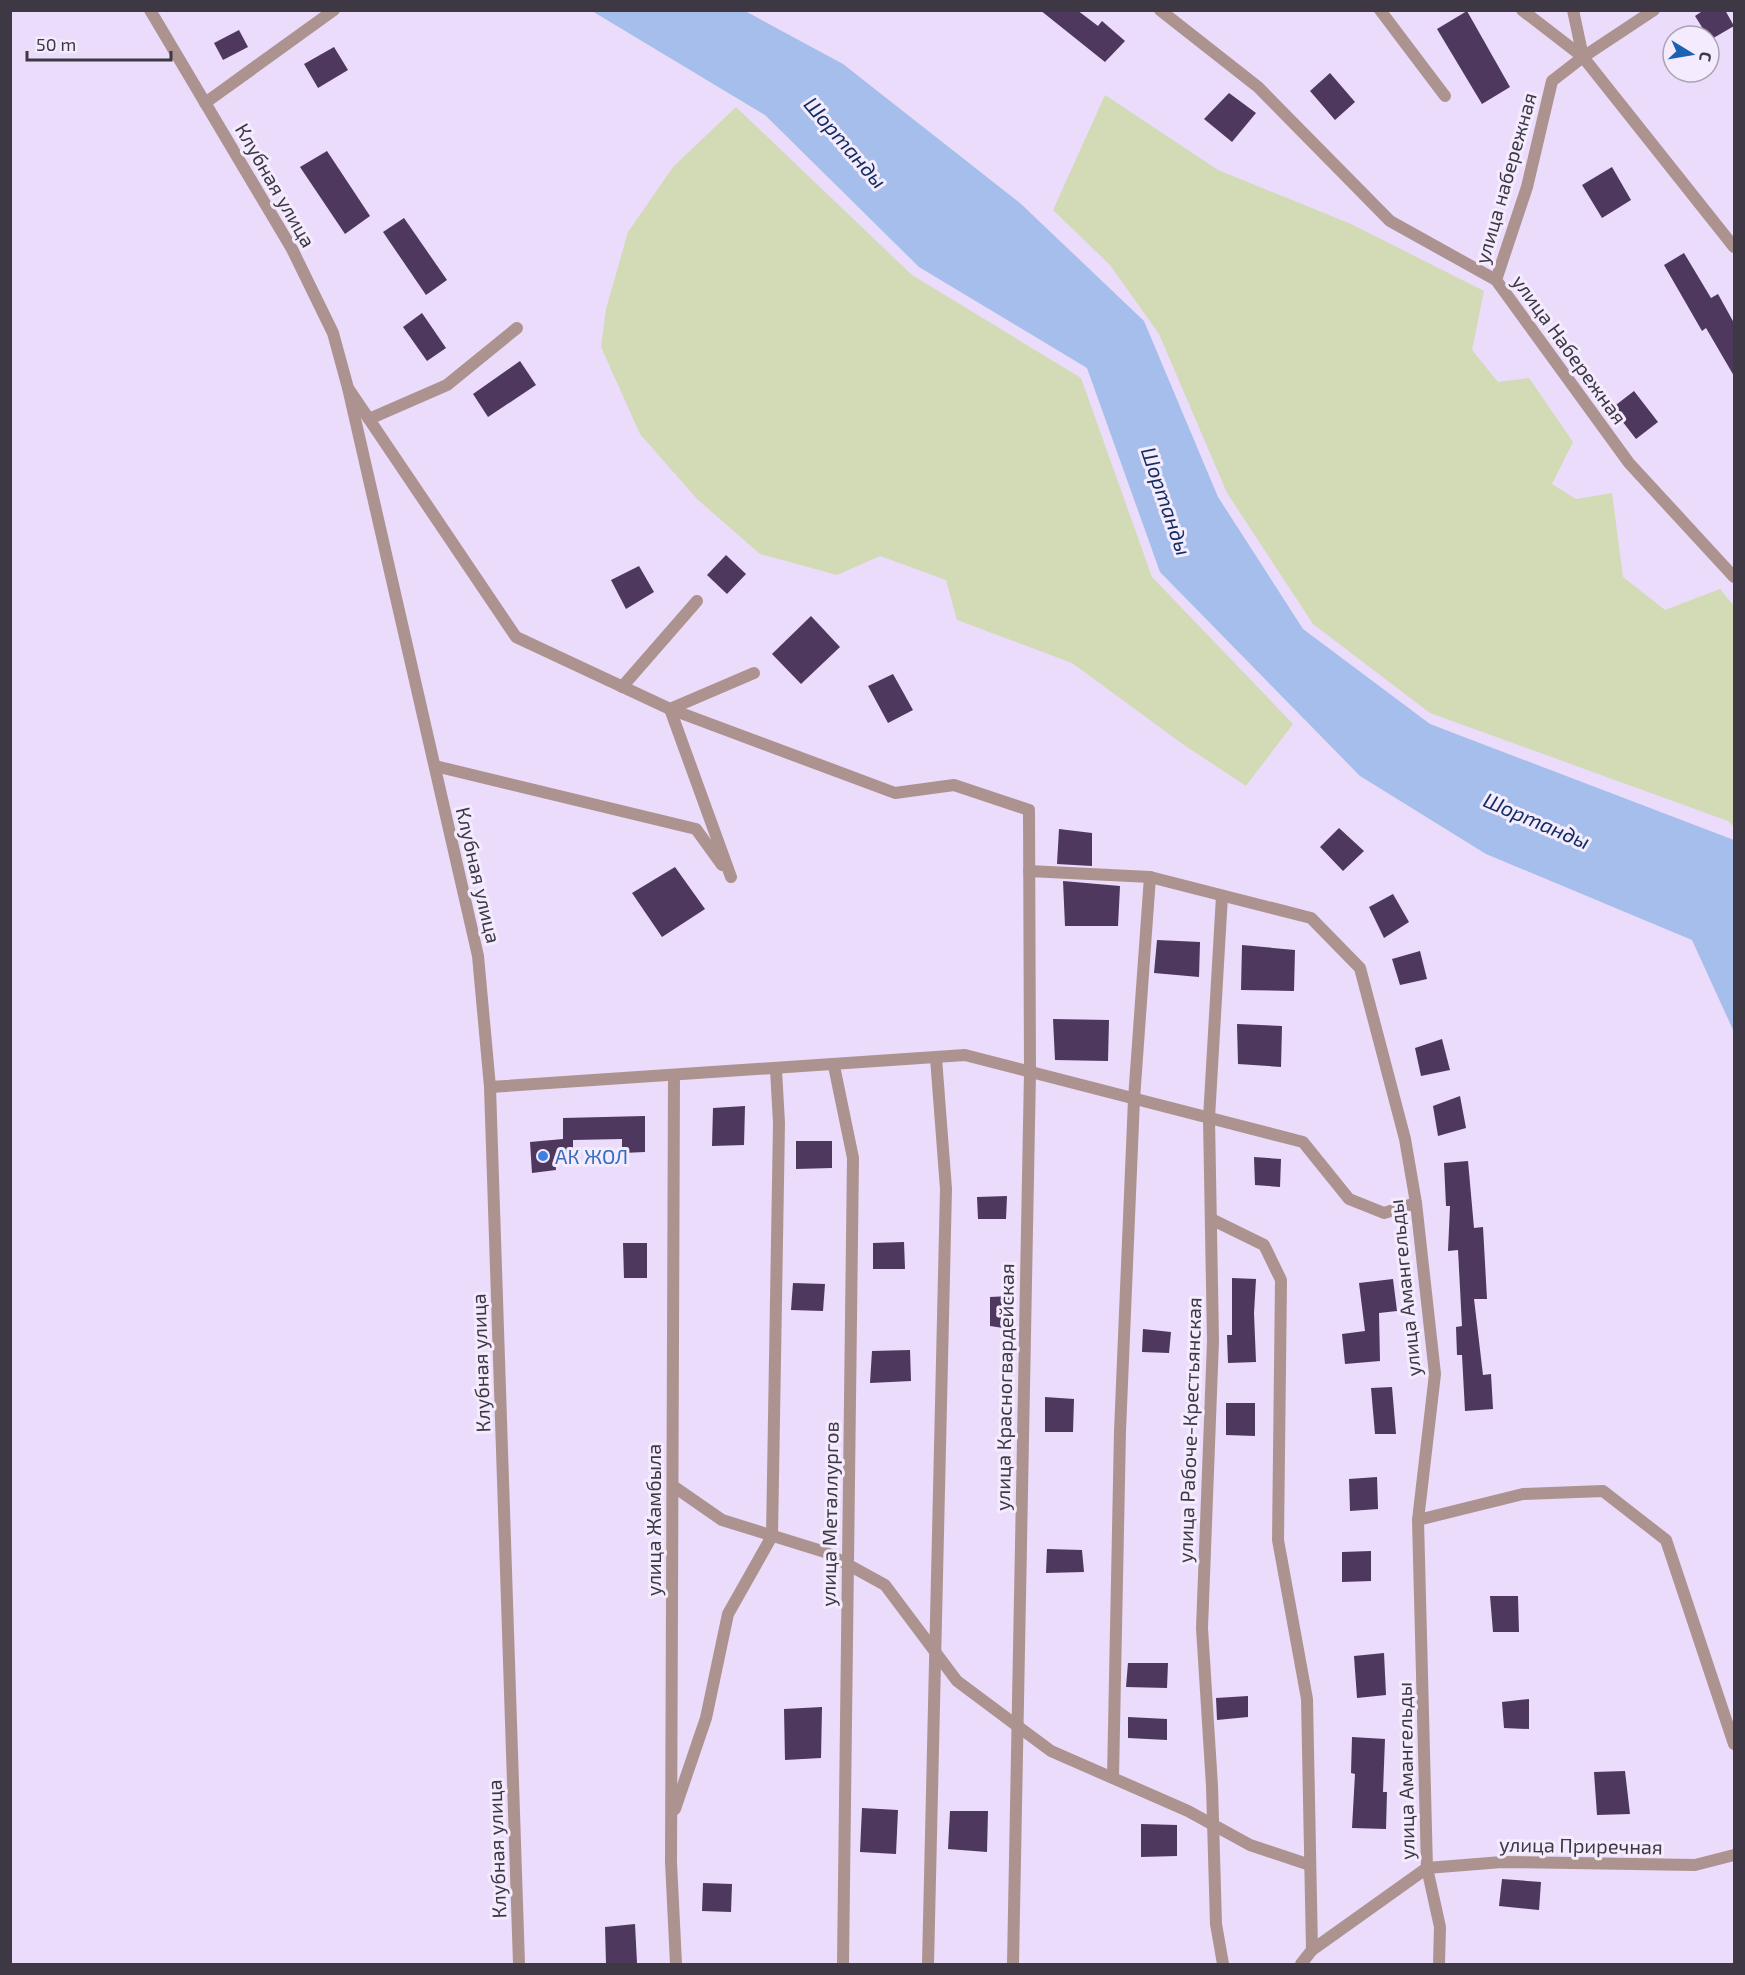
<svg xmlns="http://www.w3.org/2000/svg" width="1745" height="1975" viewBox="0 0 1745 1975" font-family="'Exo 2',sans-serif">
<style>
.green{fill:#d2dbb6}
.water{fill:#a5beeb}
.building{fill:#4f385e}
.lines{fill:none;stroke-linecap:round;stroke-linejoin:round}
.minor{stroke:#ad938f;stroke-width:12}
.tertiary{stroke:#ad938f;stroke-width:12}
.shop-dot{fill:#3f7fe0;stroke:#f4ecfe;stroke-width:2}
.labels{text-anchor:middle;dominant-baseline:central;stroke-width:6;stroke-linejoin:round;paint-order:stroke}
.street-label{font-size:20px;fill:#3d3843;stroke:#f4ecfe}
.shop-label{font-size:20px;fill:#366cbe;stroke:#f4ecfe;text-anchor:start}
.water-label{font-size:21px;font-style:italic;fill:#142e63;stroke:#f4ecfe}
</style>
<rect width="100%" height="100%" fill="#eadcfa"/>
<!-- green -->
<g class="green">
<path d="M1105,95l113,75 133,54 133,67 -12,59 26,32 31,-4 44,64 -21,42 24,15 36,-6 11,84 42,33 55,-21 14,17v221l-6,-6 -298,-108 -117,-89 -86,-131 -68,-159 -49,-69 -57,-55z"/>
<path d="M736,107l176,168 169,103 71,199 141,147 -47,62 -62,-41 -112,-82 -115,-43 -11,-40 -66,-24 -43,19 -77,-21 -63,-55 -57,-65 -39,-87 5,-38 22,-77 45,-65z"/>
</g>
<!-- water -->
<path class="water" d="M592,11h153l98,53 177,139 124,118 74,176 85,132 127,95 304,116v192l-42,-92 -206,-86 -126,-78 -200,-204 -73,-204 -168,-101 -154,-152z"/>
<!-- building -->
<g class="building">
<path d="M1040,10h37l21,16 4,-5 23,20 -20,21z"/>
<path d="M1704,10h21l9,16 -24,14 -15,-24z"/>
<path d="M1467,11l43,76 -28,17 -45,-75z"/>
<path d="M239,30l9,17 -25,13 -9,-17z"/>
<path d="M334,47l14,23 -30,18 -14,-24z"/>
<path d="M1330,73l25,29 -20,18 -25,-29z"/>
<path d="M1229,93l27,20 -24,29 -28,-23z"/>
<path d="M327,151l43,65 -25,18 -45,-67z"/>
<path d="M1612,167l19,33 -29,18 -20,-33z"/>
<path d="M404,218l43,62 -21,15 -43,-63z"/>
<path d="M1684,253l27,45 7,-4 16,29v53l-28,-48 -4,3 -38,-66z"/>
<path d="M422,313l24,35 -19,13 -24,-34z"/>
<path d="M520,361l16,24 -48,32 -15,-23z"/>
<path d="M1634,391l24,31 -22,17 -24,-31z"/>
<path d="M726,555l20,19 -19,20 -20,-19z"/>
<path d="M639,566l15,26 -28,17 -15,-29z"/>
<path d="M811,616l29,31 -39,37 -29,-30z"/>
<path d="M893,674l20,36 -25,13 -20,-37z"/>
<path d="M1339,828l25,23 -21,20 -23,-24z"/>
<path d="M1059,829l33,4v33l-35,-2z"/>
<path d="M675,867l30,42 -43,28 -30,-44z"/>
<path d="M1063,881l57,5 -2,40h-53z"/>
<path d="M1393,894l16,28 -25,16 -15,-31z"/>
<path d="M1157,940l43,2 -1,35 -45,-4z"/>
<path d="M1242,945l53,5 -1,41 -53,-1z"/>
<path d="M1420,951l7,28 -27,6 -8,-26z"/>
<path d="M1053,1019l56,1 -1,41 -53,-1z"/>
<path d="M1237,1024l45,2 -1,41 -43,-3z"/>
<path d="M1442,1039l8,31 -29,6 -6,-28z"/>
<path d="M1460,1096l6,32 -28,8 -5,-30z"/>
<path d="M745,1106l-1,39 -32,1 1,-38z"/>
<path d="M645,1116v36l-23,1v-14l-49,1v17h-18l1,13 -24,3 -2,-31 33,-3v-21z"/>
<path d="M796,1141h36v27l-36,1z"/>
<path d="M1254,1157l27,2 -1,28 -25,-2z"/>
<path d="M1468,1161l6,67 9,-1 4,72h-13l9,76 8,-1 2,35 -28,2 -3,-56h-5l-1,-28 6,-1 -4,-76 -10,1 2,-45h-4l-2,-43z"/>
<path d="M1007,1196l-1,23h-28l-1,-22z"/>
<path d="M904,1242l1,27h-32v-26z"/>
<path d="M623,1243h24v35h-23z"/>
<path d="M1232,1278l24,1 -2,34 2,49 -28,1 -1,-28h5z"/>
<path d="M1393,1279l4,32 -18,2 1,48 -35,3 -3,-30 23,-3 -6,-48z"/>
<path d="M793,1283l32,1 -2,27 -32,-1z"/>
<path d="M1011,1296l-1,33 -20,-3v-29z"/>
<path d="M1143,1329l28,3 -2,21 -27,-1z"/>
<path d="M910,1350l1,31 -41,2 2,-32z"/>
<path d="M1392,1387l4,47h-21l-4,-46z"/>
<path d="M1045,1397l29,2 -1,33h-28z"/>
<path d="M1226,1403h29v33l-29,-1z"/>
<path d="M1377,1477l1,32 -28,2 -1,-32z"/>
<path d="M1047,1549l35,1 2,22 -38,1z"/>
<path d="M1371,1551v30l-29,1v-30z"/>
<path d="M1490,1596h28l1,36h-26z"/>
<path d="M1384,1653l2,42 -29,3 -3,-42z"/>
<path d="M1128,1663h40l-1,25 -41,-1z"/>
<path d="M1248,1696v21l-31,3 -1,-22z"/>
<path d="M1529,1699v30l-25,-1 -2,-26z"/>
<path d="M822,1707l-1,51 -36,2 -1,-51z"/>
<path d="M1128,1717l39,2v21l-39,-2z"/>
<path d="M1352,1737l33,2 -2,53h4l-1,37 -34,-1 3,-54 -4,-1z"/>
<path d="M1625,1771l5,43 -33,1 -3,-43z"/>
<path d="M862,1808l36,2 -2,44 -36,-2z"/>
<path d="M950,1811h38l-1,41 -39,-3z"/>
<path d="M1141,1824l36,1v31l-36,1z"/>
<path d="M1502,1879l39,3 -2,28 -40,-4z"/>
<path d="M703,1883l29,1 -1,28 -29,-1z"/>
<path d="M635,1924l2,39 -31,1 -1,-37z"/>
</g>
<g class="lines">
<!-- minor -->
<g class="minor">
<path d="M1160,10l98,77 132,134 106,59 133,183 105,114"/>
<path d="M1380,10l65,86"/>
<path d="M1522,10l61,47 151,190"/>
<path d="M1573,10l10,47"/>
<path d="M205,103l129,-93"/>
<path d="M1496,280l31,-93 25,-106 31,-24 71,-47"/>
<path d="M348,388l168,249 154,72 61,168"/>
<path d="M369,419l78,-34 70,-57"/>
<path d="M622,687l75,-86"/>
<path d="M670,709l225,84 59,-8 75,25 1,262 -17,892"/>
<path d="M670,709l84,-36"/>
<path d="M435,766l261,63 26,36"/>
<path d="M1029,871l121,6 161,41 49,50 45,171 11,64 19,171 -17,146 9,348 13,59 -1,37"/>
<path d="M1222,896l-13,222 4,223 -11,287 10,158 4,138 7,40"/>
<path d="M834,1066l19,92 -10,806"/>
<path d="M674,1076l-3,786 5,102"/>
<path d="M490,1087l475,-32 338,87 46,57 35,14 32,-10"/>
<path d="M1211,1219l53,26 17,35 -3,260 29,159 5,251"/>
<path d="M673,1486l49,34 103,32 60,33 72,96 94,70 137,60 62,34 60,20"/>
<path d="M1418,1520l105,-26 80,-3 63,49 68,204"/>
<path d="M1113,1778l7,-347 14,-332 16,-222"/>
<path d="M675,1809l31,-91 22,-104 44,-78 7,-413 -3,-53"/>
<path d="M1427,1868l75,-6 193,3 39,-10"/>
<path d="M928,1964l18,-775 -10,-131"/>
<path d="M1301,1964l11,-14 115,-82"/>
</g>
<!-- tertiary -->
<path class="tertiary" d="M150,10l142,239 41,84 15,55 130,568 12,131 29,877"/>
</g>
<!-- markers -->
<circle class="shop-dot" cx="543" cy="1156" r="6"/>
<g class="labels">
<!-- street labels -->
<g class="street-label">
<text transform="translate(1505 178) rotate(-74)">улица набережная</text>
<text transform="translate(276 185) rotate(60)">Клубная улица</text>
<text transform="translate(1570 349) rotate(54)">улица Набережная</text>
<text transform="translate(479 875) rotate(77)">Клубная улица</text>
<text transform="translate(1404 1288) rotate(-96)">улица Амангельды</text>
<text transform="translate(480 1363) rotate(-92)">Клубная улица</text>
<text transform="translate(1004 1387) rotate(-89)">улица Красногвардейская</text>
<text transform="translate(1189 1430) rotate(-88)">улица Рабоче-Крестьянская</text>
<text transform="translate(829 1514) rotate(-89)">улица Металлургов</text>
<text transform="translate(653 1520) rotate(-90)">улица Жамбыла</text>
<text transform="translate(1405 1771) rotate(-91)">улица Амангельды</text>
<text transform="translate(1581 1845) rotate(1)">улица Приречная</text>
<text transform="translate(496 1849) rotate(-92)">Клубная улица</text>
</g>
<!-- shop labels -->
<g class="shop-label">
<text x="555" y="1156">АК ЖОЛ</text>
</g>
<!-- water labels -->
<g class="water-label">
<text transform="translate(846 142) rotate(49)">Шортанды</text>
<text transform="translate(1167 501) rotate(71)">Шортанды</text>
<text transform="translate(1537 820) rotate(23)">Шортанды</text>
</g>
</g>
<!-- border -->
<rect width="1745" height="1975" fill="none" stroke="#3d3843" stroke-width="24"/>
<!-- north arrow -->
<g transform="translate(1691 54) rotate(101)"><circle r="28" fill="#f4ecfe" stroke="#aba4b3" stroke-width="1.5"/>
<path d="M0-4.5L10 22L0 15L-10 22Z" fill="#1c62b2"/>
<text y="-9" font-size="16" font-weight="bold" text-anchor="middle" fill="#3d3843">С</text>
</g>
<!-- scale -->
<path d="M27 51v9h144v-9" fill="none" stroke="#3d3843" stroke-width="3"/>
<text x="36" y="51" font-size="18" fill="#3d3843" stroke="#f4ecfe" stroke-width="4.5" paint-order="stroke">50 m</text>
</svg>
